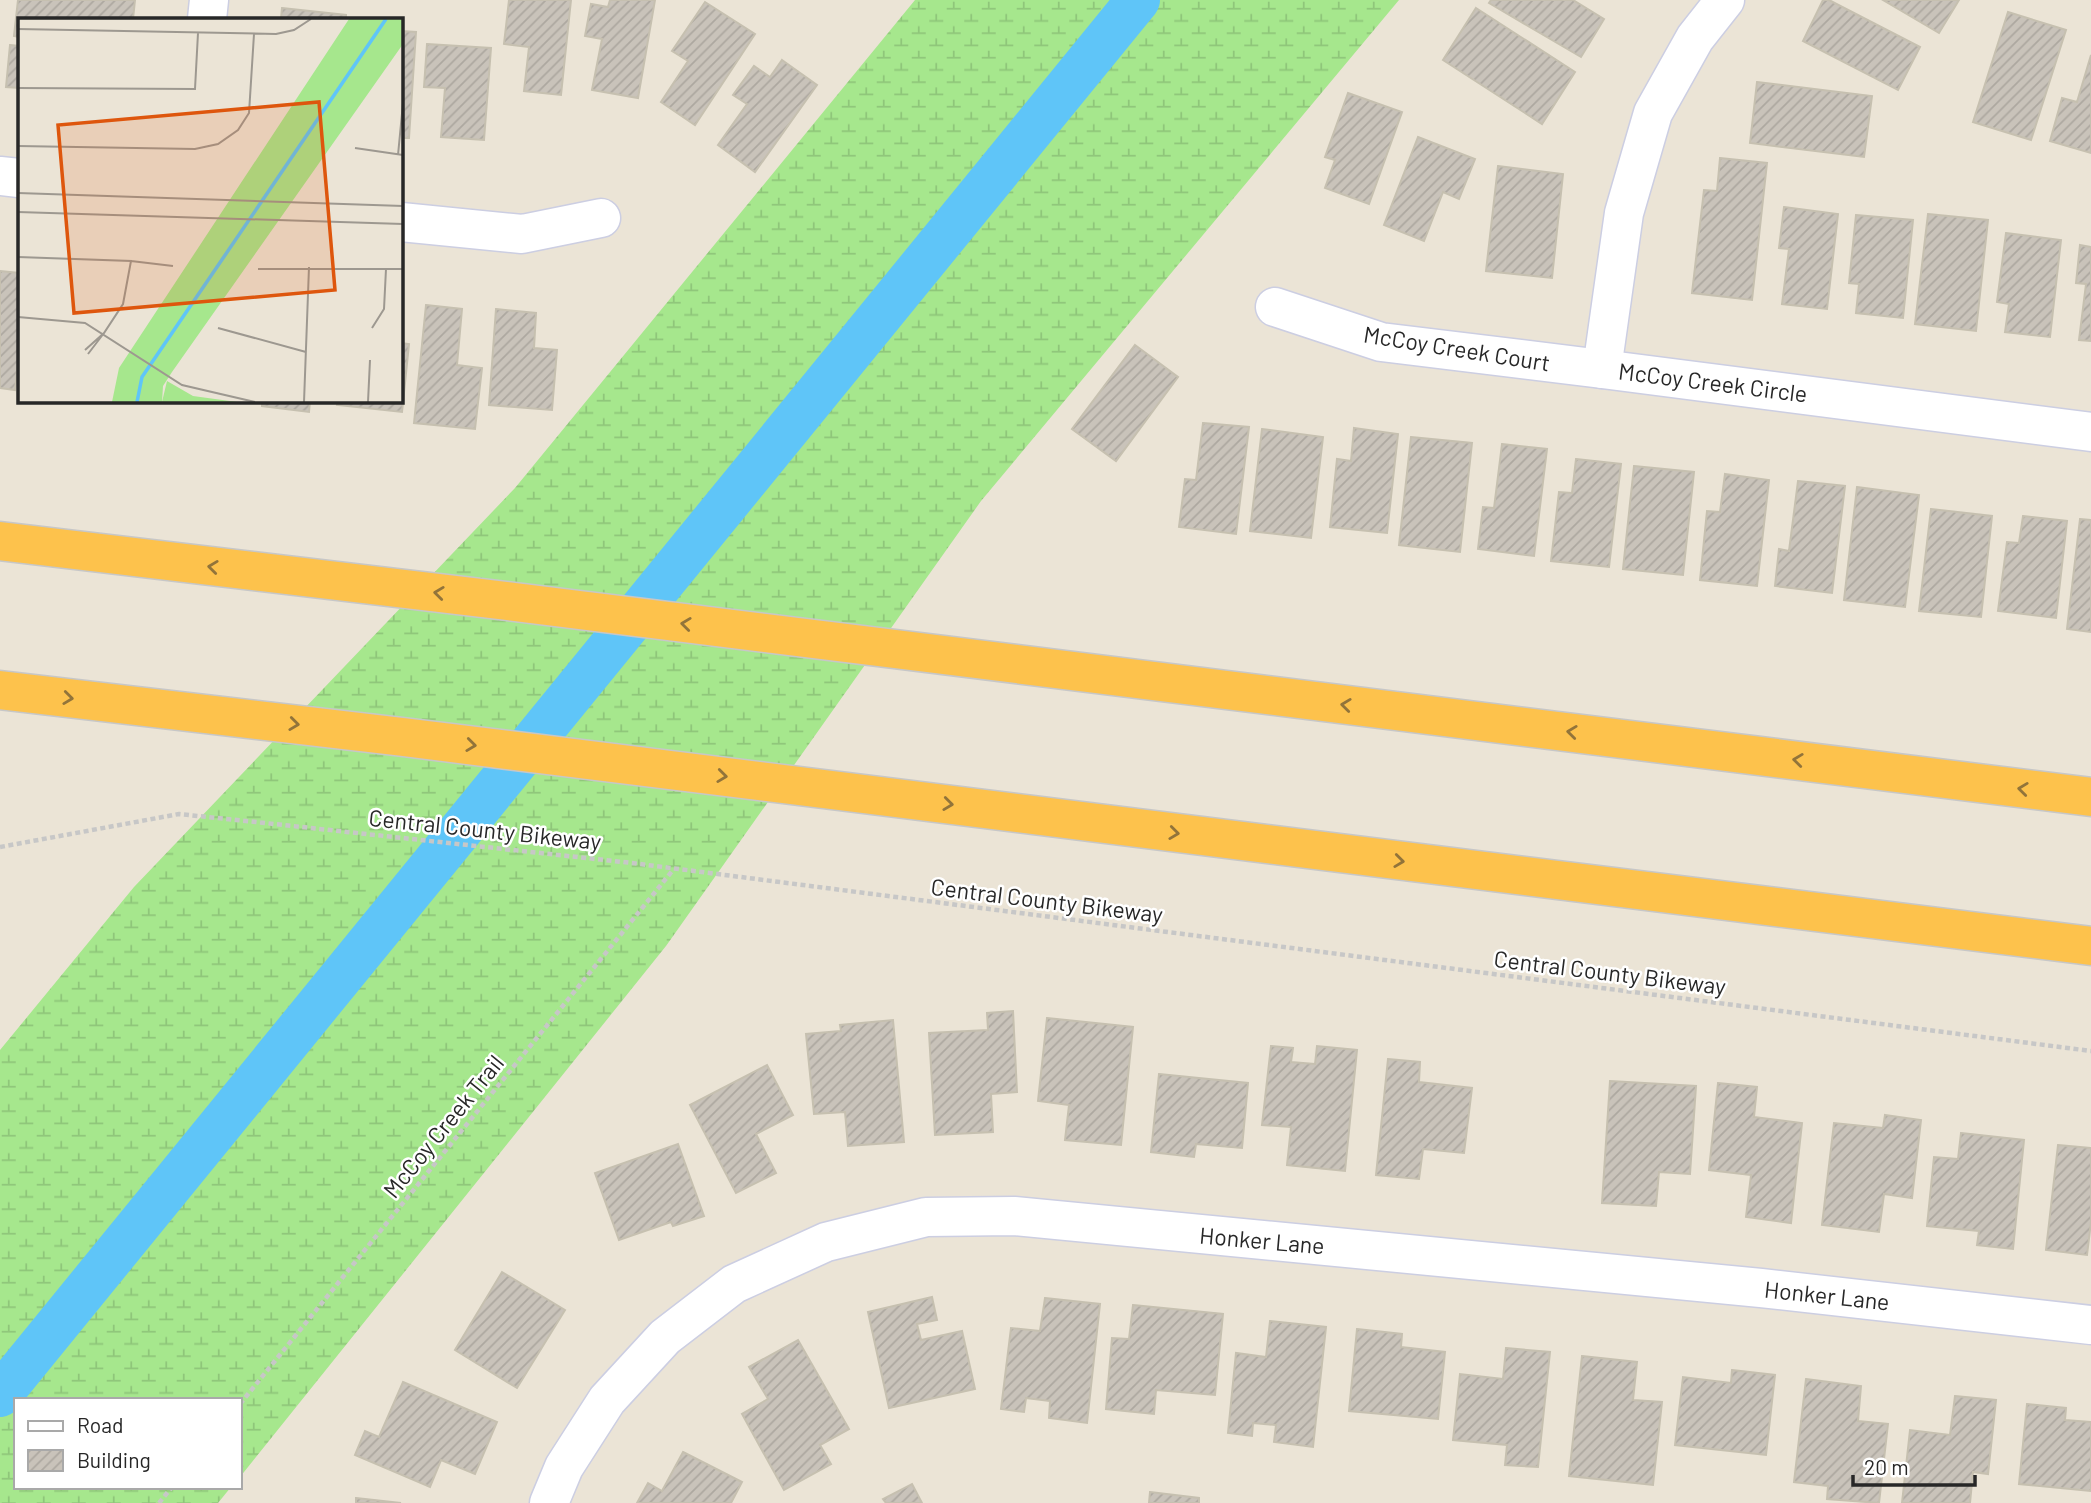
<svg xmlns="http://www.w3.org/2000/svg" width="2091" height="1503" viewBox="0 0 2091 1503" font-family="Barlow,sans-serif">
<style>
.wetland{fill:url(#wetland-marsh)}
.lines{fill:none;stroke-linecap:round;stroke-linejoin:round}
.canal{stroke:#5fc5f8;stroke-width:44}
.building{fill:url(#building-hatch);stroke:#c6c0b0;stroke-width:2}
.minor-casing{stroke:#cccee2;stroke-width:41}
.trunk-casing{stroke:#c7c7c7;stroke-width:41}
.path{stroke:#c7c7c7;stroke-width:4.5;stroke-dasharray:5 3.5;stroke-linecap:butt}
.minor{stroke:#fff;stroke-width:38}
.trunk{stroke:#fdc24c;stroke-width:38}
.oneway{stroke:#92743a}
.labels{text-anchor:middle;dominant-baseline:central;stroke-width:5;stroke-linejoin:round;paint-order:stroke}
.street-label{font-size:23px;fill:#272727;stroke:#fff}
.inset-river{fill:none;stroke:#5fc5f8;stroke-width:3.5}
.inset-road{fill:none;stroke:#9d9890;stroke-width:2}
.view{fill:#de560d;fill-opacity:0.15;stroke:#de560d;stroke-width:3.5}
.inset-edge{fill:none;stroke:#272727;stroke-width:3.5}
</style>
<defs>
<pattern id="wetland-marsh" width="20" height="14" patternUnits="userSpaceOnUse" patternTransform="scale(1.75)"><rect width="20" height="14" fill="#a6e78d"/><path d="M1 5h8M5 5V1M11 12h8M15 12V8" fill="none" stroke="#8fc67a"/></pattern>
<pattern id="building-hatch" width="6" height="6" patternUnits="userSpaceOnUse" patternTransform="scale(1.75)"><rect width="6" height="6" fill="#c9c3ba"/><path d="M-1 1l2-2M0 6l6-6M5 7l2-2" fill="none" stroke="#ada8a0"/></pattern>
</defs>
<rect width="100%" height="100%" fill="#ebe4d6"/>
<!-- wetland -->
<path class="wetland" d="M915,0h484l-418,501 -315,445 -426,531v-77h-224v87h215l-13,16h-218v-453l134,-163 381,-399z"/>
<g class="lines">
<!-- canal -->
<path class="canal" d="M0,1395l1138,-1395"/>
</g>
<!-- building -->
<g class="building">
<path d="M18,0h117l-2,19h-114v18l-5,-1z"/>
<path d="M509,0h62l-10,95 -37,-4 5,-44 -25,-3z"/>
<path d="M610,0h45l-17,98 -46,-8 10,-51 -17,-3 6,-32 17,3z"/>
<path d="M1491,0h82l31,19 -23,38 -92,-54z"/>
<path d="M1823,0h6l91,47 -22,43 -95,-49z"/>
<path d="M1883,0h76l-20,33z"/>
<path d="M705,2l50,32 -60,91 -34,-23 27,-41 -16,-10z"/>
<path d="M282,8l64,7v4h-65z"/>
<path d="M1476,8l99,64 -33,52 -99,-64z"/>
<path d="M2008,12l58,18 -35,110 -58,-18z"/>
<path d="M401,31l15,1 -7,106h-8z"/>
<path d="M427,44l64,4 -7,92 -43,-3 4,-49 -21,-1z"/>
<path d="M10,45l9,1v42l-13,-1z"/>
<path d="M2091,55v98l-41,-12 12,-43 15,4z"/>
<path d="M782,60l35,25 -62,87 -37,-27 29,-41 -14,-9 21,-29 16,11z"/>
<path d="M1757,82l115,14 -8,61 -114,-14z"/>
<path d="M1348,93l54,19 -33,92 -44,-16 10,-28 -10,-3z"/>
<path d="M1418,137l57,22 -16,40 -16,-7 -19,49 -40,-16z"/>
<path d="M1720,158l47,5 -15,137 -60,-7 12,-103 13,1z"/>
<path d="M1498,166l65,8 -11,104 -66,-7z"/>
<path d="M1784,207l54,7 -11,95 -45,-5 7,-55 -10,-1z"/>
<path d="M1928,214l60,6 -12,111 -61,-7z"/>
<path d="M1856,215l57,5 -10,98 -47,-5 3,-29 -10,-1z"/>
<path d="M2006,233l55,7 -11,97 -45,-5 4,-28 -12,-2z"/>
<path d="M2080,245l11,2v94l-12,-1 7,-56 -10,-1z"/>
<path d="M0,271l19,2v77l-4,40 -15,-2z"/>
<path d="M426,305l36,4 -5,56 25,3 -7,61 -61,-6z"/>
<path d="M496,309l40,4 -2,35 23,2 -5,60 -63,-5z"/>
<path d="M401,343l8,1 -7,68 -65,-7 1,-4h63z"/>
<path d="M1135,345l43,32 -62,84 -44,-32z"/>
<path d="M262,401h48l-1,11 -47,-6z"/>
<path d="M1203,423l46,4 -13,107 -57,-7 6,-48 11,1z"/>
<path d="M1354,428l44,6 -11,99 -57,-6 7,-68 14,2z"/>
<path d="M1262,429l61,8 -12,101 -61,-7z"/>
<path d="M1411,437l61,6 -12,109 -61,-7z"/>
<path d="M1502,444l45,5 -13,107 -56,-7 5,-42 11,1z"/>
<path d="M1576,459l45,5 -12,103 -58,-6 8,-69 13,1z"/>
<path d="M1634,466l60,6 -11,103 -60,-6z"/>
<path d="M1725,474l44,6 -12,106 -57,-6 7,-69 13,1z"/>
<path d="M1798,481l47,5 -13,107 -57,-7 4,-37 10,2z"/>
<path d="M1857,487l62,8 -14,112 -61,-7z"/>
<path d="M1931,509l61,7 -11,101 -62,-6z"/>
<path d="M2023,516l44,5 -11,97 -58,-7 9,-69 12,1z"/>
<path d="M2080,519l11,1v112l-24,-3z"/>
<path d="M1013,1011l4,81 -26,2 2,38 -58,3 -6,-102 59,-3 -1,-17z"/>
<path d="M1047,1018l86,9 -12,118 -56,-5 4,-35 -31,-4z"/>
<path d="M893,1020l11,122 -56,4 -3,-34 -31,2 -8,-80 35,-3 -1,-6z"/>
<path d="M1271,1046l22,2 -2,14 24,2 2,-18 40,4 -12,121 -58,-6 4,-38 -29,-2z"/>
<path d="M1388,1059l32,3 -1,20 53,6 -8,65 -41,-4 -4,30 -43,-4z"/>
<path d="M767,1065l26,50 -37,19 20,39 -40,20 -46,-88z"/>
<path d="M1159,1074l89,9 -6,65 -46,-4 -2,13 -43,-5z"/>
<path d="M1610,1081l86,5 -6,88 -31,-2 -3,34 -54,-3z"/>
<path d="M1718,1083l39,4 -3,30 48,6 -11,100 -45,-6 5,-42 -42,-5z"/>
<path d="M1885,1115l36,5 -9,78 -28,-4 -5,38 -57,-7 12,-102 49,5z"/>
<path d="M1961,1133l63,7 -11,109 -36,-4 2,-14 -52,-5 7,-69 24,2z"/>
<path d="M678,1144l26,72 -31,10 -2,-4 -52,18 -24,-67z"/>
<path d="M2058,1145l33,3v74l-4,33 -41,-5z"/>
<path d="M502,1272l63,38 -48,78 -62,-38z"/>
<path d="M932,1297l5,23 -20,4 4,16 41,-9 13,58 -86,19 -21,-96z"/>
<path d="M1045,1298l55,6 -13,119 -38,-5 1,-17 -24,-3 -2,14 -23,-3 10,-81 29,3z"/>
<path d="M1133,1305l90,9 -8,81 -59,-5 -2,24 -48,-5 6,-71 17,1z"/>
<path d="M1270,1321l56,6 -13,120 -39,-5 2,-17 -23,-2 -1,13 -24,-3 8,-80 30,4z"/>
<path d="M1357,1329l45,5 -1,13 44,5 -7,67 -89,-8z"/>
<path d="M798,1340l51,89 -29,16 11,19 -47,26 -42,-76 26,-15 -19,-32z"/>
<path d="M1506,1348l44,4 -12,115 -33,-2 2,-20 -54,-5 7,-66 43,5z"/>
<path d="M1582,1356l55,6 -4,38 29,2 -9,83 -84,-9z"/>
<path d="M1732,1370l43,5 -9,80 -91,-10 8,-68 48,6z"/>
<path d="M1806,1379l55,7 -3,35 30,3 -9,79 -52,-4 1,-13 -34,-4z"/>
<path d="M403,1382l94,40 -22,52 -34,-14 -11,27 -75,-32 10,-24 14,6z"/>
<path d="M1955,1396l41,4 -8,74 -15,-2 -3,31h-68l8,-73 40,5z"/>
<path d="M2027,1404l39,4 -1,12 26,2v69l-72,-7z"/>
<path d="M683,1452l59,30 -11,21h-94l11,-20 14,8z"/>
<path d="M912,1484l10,19h-36l-3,-4z"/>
<path d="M1150,1492l49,6v5h-50z"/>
<path d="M356,1498l45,5h-45z"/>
</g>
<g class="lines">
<defs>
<g id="minor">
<path d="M1725,0l-30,38 -42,75 -29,100 -22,156 489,63"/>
<path d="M207,19l2,-19"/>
<path d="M0,176l19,2"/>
<path d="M401,222l121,12 79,-16"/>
<path d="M1275,307l106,35 221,27"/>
<path d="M549,1503l15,-36 43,-67 58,-63 69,-53 92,-42 100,-25 88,-1 747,72 330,37"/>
</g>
<g id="trunk">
<path d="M0,541l507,60 1584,196"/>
<path d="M0,690l403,47 1688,209"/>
</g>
</defs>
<!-- minor casing -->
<use href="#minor" class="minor-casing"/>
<!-- trunk casing -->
<use href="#trunk" class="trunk-casing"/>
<!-- path -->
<g class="path">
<path d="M0,847l179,-33 77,8 376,41 1459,188"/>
<path d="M240,1404l433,-534"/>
<path d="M159,1503l13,-16"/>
</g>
<!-- minor -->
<use href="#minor" class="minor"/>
<!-- trunk -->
<use href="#trunk" class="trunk"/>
</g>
<!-- one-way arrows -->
<defs><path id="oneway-chevron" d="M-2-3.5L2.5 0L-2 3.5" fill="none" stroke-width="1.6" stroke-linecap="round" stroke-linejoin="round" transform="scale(1.75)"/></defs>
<g class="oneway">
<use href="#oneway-chevron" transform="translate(213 567) rotate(-173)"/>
<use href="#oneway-chevron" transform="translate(439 593) rotate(-173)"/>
<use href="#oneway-chevron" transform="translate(686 624) rotate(-173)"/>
<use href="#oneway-chevron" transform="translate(68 698) rotate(7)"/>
<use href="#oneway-chevron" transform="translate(1346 705) rotate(-173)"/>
<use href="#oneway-chevron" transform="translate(294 724) rotate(7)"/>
<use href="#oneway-chevron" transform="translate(1572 732) rotate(-173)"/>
<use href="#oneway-chevron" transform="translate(471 745) rotate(7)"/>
<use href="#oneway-chevron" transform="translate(1798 760) rotate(-173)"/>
<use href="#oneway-chevron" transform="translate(722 776) rotate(7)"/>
<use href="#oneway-chevron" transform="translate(2023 789) rotate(-173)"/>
<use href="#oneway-chevron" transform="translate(948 804) rotate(7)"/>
<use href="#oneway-chevron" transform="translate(1174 833) rotate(7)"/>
<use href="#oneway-chevron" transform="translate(1399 861) rotate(7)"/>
</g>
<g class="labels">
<!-- street labels -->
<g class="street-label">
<text transform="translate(1457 348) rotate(9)">McCoy Creek Court</text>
<text transform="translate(1713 382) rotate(7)">McCoy Creek Circle</text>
<text transform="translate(485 829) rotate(6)">Central County Bikeway</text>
<text transform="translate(1047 900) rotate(7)">Central County Bikeway</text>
<text transform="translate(1610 972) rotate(7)">Central County Bikeway</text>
<text transform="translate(443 1126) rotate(-51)">McCoy Creek Trail</text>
<text transform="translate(1262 1240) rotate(5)">Honker Lane</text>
<text transform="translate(1827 1295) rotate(6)">Honker Lane</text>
</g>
</g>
<!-- overview -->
<g transform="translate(18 18)">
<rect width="385" height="385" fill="#ebe4d6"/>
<path d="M149,363l26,15 44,6h-75z" fill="#a6e78d"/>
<path d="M331,1h54v25l-231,328 -9,14 -1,16h-50l7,-34z" fill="#a6e78d"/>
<path class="inset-river" d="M119,384l5,-25 244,-358"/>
<path class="inset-road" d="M0,11l258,5 18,-4 17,-11M0,70l177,1 3,-56M0,128l177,3 23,-5 20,-14 11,-17 5,-79M337,130l48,7M380,137l5,-52M0,175l385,13M0,194l385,12M0,239l113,4 -8,43 -19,29 -19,17M113,243l42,5M240,251h145M0,299l67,6 97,62 73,17M200,310l88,24M354,310l12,-19 2,-40M70,336l16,-21M286,384l5,-135M350,384l2,-42"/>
<path class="view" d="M301,84l16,188 -261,23 -16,-188z"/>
<rect width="385" height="385" class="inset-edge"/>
</g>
<!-- legend -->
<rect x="14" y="1398" width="228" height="91" fill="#ffffff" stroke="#a9a9a9" stroke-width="2"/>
<rect x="28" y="1421" width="35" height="10" fill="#ffffff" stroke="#a9a9a9" stroke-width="2"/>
<text x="77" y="1433" font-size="21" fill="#272727">Road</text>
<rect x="28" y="1450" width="35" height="21" fill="url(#building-hatch)" stroke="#a9a9a9" stroke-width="2"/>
<text x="77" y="1468" font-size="21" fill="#272727">Building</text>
<!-- scale -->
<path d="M1853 1475v10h122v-10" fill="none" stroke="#272727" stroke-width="3.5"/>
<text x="1864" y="1475" font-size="21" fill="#272727" stroke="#ffffff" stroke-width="5" paint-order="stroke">20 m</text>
</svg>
